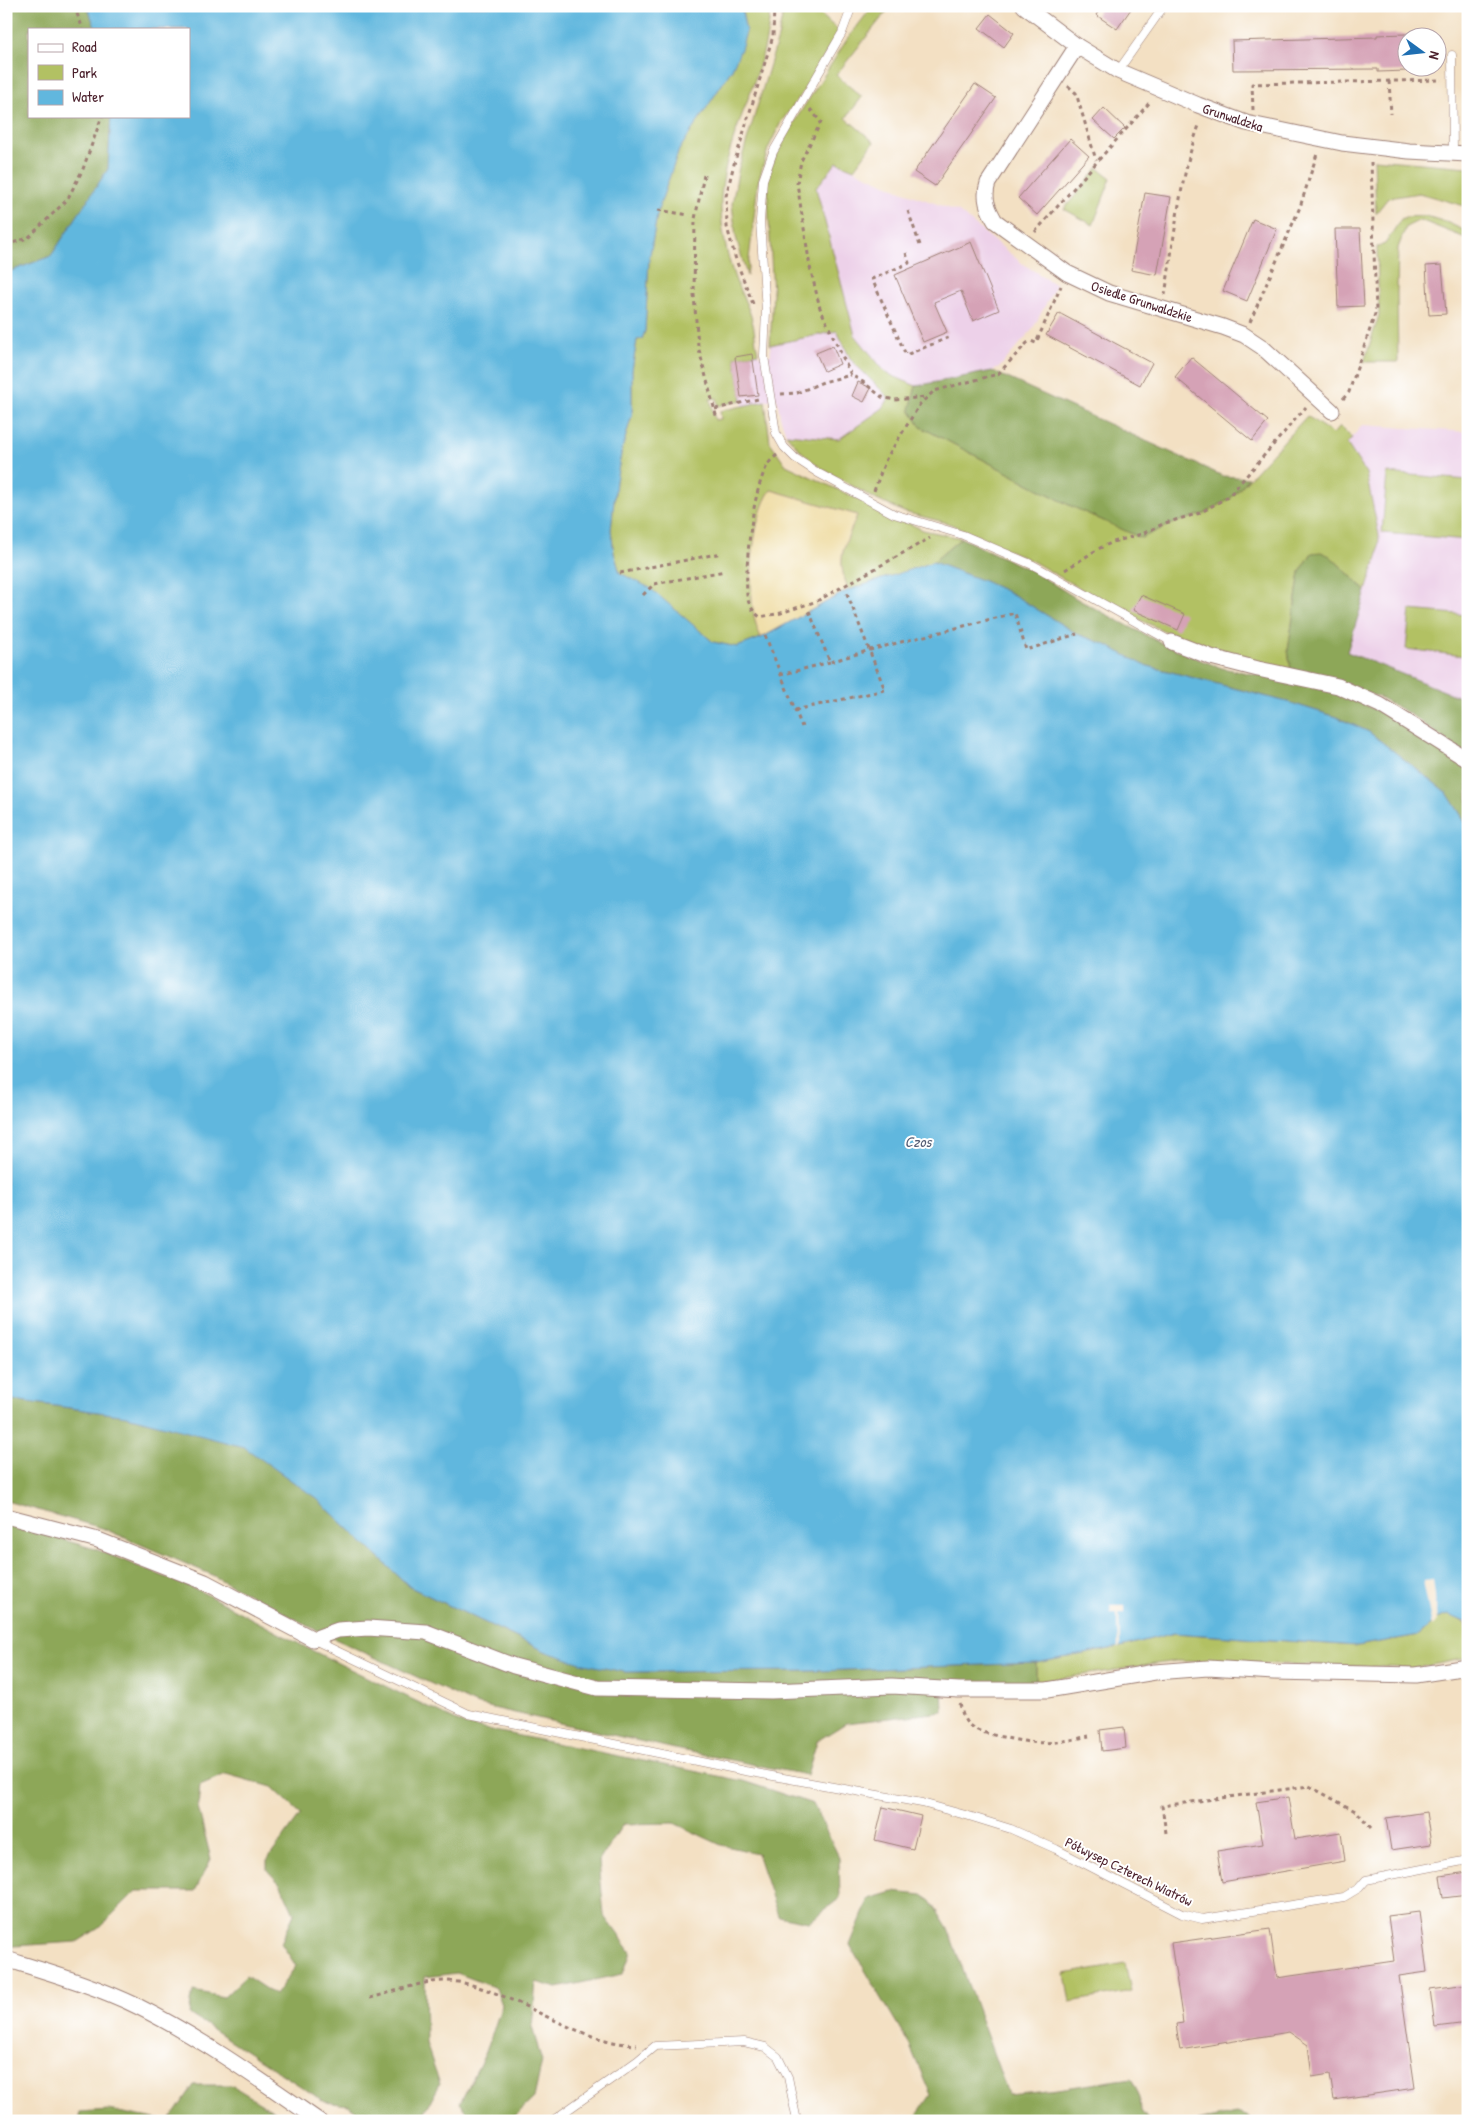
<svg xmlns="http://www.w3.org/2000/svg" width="1474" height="2127" viewBox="0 0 1474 2127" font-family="'Patrick Hand',sans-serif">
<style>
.built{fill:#edd1e9}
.green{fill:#b2c163;stroke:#7e7047}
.forest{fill:#8da759;stroke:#6c6342}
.sand{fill:#eeda9e;stroke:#9c7c64}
.water{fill:#61b7de;stroke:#566b84}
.pier{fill:#f3e0c3}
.building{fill:#d5a2b6}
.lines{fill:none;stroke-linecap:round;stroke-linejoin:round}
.lane-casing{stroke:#9e8077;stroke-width:9}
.street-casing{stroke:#9e8077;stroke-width:17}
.path{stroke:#9e8077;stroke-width:3;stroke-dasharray:4 4;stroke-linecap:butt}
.lane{stroke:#fff;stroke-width:8}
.street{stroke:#fff;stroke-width:15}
.labels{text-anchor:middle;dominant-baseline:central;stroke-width:4;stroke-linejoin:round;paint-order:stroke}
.street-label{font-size:14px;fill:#4a1f2b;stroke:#fff}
.water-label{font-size:15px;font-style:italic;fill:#535c73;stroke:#fff}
</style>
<rect width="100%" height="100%" fill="#fff"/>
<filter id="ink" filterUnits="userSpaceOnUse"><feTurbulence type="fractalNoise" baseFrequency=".02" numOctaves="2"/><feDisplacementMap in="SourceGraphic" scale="10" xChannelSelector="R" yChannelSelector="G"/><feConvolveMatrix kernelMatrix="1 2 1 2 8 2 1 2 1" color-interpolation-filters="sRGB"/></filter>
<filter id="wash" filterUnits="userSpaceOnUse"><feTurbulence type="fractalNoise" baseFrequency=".0096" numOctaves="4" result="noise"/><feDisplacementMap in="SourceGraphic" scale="20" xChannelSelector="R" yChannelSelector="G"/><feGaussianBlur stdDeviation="1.12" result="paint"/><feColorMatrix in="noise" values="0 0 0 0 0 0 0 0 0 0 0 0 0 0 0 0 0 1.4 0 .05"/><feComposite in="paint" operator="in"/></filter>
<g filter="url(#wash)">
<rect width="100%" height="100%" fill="#f3e0c3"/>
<!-- built -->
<g class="built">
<path d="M837,162l64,29 58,21 64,52 33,21 -24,45 -33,38 -7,3 -76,15 -30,-13 -31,-38 -39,-147z"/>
<path d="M837,331l14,29 38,38 -6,10 -44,31 -53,-5 -6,-18 -3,-18 -34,8 -8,-49 23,-4 1,3 12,-1 -1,-10z"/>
<path d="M1362,425l106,7v274l-4,-7 -117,-47 31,-97 1,-20 -13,-62 -19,-29z"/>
</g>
<!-- green -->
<g class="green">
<path d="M741,6h29c-1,67 -45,126 -49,192 -1,28 6,60 16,86 5,12 12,23 15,36 3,10 3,22 6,33l-23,4 7,43 -24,6 -1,-8 -7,1 5,21 6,-1 -1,-8 45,-10 5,41 16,23 137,65 38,8 -28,24 -84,28c-15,-32 -4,-44 8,-75l-86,-25c-19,26 -23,94 -17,125 1,8 4,15 7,23l-24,9 -24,-5 -49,-41 -44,-28 -6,-20 -3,-23 5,-49 6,-32 10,-34v-45l5,-30 5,-1 3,-8 4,-71 9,-50 21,-60 53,-81 14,-37z"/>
<path d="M782,6h43l-6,7 20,18 -38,64 -20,27 -13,27 -10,34 -11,93 -11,-39 -4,-33 7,-37 39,-129 5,-26z"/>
<path d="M873,6h18l-55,69 26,22 -16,21 28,24 -20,27 -17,-7 -21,26 39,147 31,38 30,13 -6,24 11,17 150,79 70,32 35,-16 28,-8 27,-16 76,-82 26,18 7,-8 12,12 -5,6 19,29 13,62 -1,19 -12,37 -36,-35 -18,-3 -12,19 -12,78 3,20 -91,-23 -84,-38 -82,-47 -53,-25 -33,-14 -44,-11 -27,-12 -56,-32 -20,-17 -15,-17 53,5 44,-31 6,-10 -38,-38 -14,-29 -67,14 3,-51 -6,-111 5,-18 6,-14 20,-35 50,-78z"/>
<path d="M1374,159l94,8v40l-49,-14 -31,5 -12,15z"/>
<path d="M1098,168l13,10 -18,47 -29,-16z"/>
<path d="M1426,216l20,6 22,10v7l-48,-19 -14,7 -8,21 -1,44 1,70h-34l15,-47 -2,-68 8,-3 16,-25 4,-2z"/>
<path d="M1387,473l81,7v60l-86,-7z"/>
<path d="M1410,610l58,5 -4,41 -58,-7z"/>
<path d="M1449,1615c25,7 19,22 19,43l-52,10 -240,-7 -140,21v-19l84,-16 54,-14 183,13 62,-11 18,-16z"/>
<path d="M1125,1963l6,28 -61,11 -5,-28z"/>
</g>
<!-- forest -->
<g class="forest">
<path d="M6,6h81l9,23h-67v87h82l-3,53 -57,87 -45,17z"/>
<path d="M992,371l231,105 26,2 -18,20 -27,16 -28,8 -35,16 -70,-32 -150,-79 -11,-17 6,-24z"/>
<path d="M961,538l73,34 45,28 78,41 46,20 19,7 88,17 36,11 42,20 80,53v57l-21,-33 -78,-61 -33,-15 -45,-14 -147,-38 -40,-21 -27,-10 -65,-40 -28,-13 -51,-19z"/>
<path d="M1321,552l9,4 36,35 -19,61 117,47 4,7v50l-58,-42 -31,-17 -88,-27 -3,-20 12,-78 12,-19z"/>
<path d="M6,1399l121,17 117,30 72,52 94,89 137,65 78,20 192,-1 219,-8v19l-94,4 1,26 -97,11 -29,18 -10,34 -132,-26 -200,-45 -157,-73 -108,-57 -108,-46 -96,-27z"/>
<path d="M6,1523l89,26 105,42 105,56 160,78 278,56 70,23 26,53 1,41 -31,24 -31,-6 -21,-63 -36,-8 -47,-22 -51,1 -24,37 5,54 27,37 -8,22 -66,14 -21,-6 -4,45 10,34 -8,37 -19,18 -12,5h-28l-15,-18 25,-49 17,-49 -6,-17 -39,-15 -32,4 1,66 14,41 -20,37h-49l-23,-16 -23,-3 -136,-88 4,-23 31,6 22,-21 29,19 21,-29 -15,-23 13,-29 -13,-29 -14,-15v-10l34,-46 -29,-27 -46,-13 -26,11 -2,22 13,52 -16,32h-59l-37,37 -22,14 -63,4 -8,-3z"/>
<path d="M893,1892l29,3 9,6 17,28 60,165 50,-5 73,-11 9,19 1,14 8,10h-236l18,-26 -22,-51 -59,-99 19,-46z"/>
<path d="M194,2085h37l60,36h-122z"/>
<path d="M108,2110l57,11h-87l2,-9z"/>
<path d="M1237,2113l11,4 2,4h-53z"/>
</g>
<!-- sand -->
<path class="sand" d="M771,490l86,25c-12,31 -23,43 -8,75l-88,48c-3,-8 -6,-15 -7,-23 -6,-31 -2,-99 17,-125z"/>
<!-- water -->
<path class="water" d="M87,6h654l5,26 -5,17 -9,20 -53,81 -21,60 -9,50 -4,71 -3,8 -5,1 -5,30v45l-10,34 -6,32 -5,49 3,23 6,20 30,15 63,54 24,5 24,-9 85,-47 87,-29 51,19 28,13 65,40 27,10 40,21 147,38 45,14 33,15 78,61 21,33v801l-3,-5 -16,-7 -12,4 -18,16 -62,11 -183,-13 -54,14 -84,16 -219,8 -192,1 -41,-8 -37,-12 -137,-65 -94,-89 -72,-51 -117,-31 -121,-17v-1126l45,-17 57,-87 3,-53h78v-87h-93z"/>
<!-- pier -->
<g class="pier">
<path d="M1433,1579l5,42 -6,5 -9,-46z"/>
<path d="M1110,1606h15v7h-6l1,34 -2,1 -1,-35h-6z"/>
</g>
<g id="blocks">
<!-- building -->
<g class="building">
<path d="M1102,6h31l-16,23 -21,-14z"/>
<path d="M990,14l24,19 -10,14 -25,-19z"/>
<path d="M1406,34v37l-28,1v-3l-145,1 -1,-29 145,-4v-2z"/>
<path d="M975,84l21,14 -61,88 -21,-14z"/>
<path d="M1104,108l21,20 -11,11 -21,-19z"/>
<path d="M1070,139l19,17 -52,59 -19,-17z"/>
<path d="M1145,193l26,4 -14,78 -26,-5z"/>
<path d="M1253,219l24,10 -30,72 -24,-10z"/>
<path d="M1335,229h25l4,77 -26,1z"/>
<path d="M971,242l28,68 -26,11 -12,-30 -27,11 13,30 -24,10 -28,-67z"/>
<path d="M1442,265l4,49 -17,1 -3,-49z"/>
<path d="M1059,313l93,50 -12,22 -94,-50z"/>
<path d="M833,346l7,18 -16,7 -8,-18z"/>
<path d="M752,354l6,41 -17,2 -6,-40z"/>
<path d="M1191,357l77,64 -16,20 -77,-64z"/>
<path d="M858,382l13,6 -7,14 -12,-6z"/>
<path d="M1141,595l44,19 -7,16 -45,-20z"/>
<path d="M1124,1727l2,21 -24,3 -2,-21z"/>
<path d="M1288,1797l7,42 46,-7 4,29 -123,21 -5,-31 46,-7 -7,-42z"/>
<path d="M883,1807l38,9 -8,33 -38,-9z"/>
<path d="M1426,1812l5,32 -40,6 -5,-32z"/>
<path d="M1468,1872v23l-25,3 -3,-22z"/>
<path d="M1419,1912l8,60 -28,4 16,112 -81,12 -4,-26 -18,3 -4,-32 -19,-13 -109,18 -4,-26 7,-1 -12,-80 99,-14 7,49 117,-17 -6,-45z"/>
<path d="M1468,1984v39l-33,4 -5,-38z"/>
</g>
</g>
</g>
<g filter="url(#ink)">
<use href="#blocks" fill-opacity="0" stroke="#9e8077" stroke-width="1"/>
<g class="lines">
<defs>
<g id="lane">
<path d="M852,6l-10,27 -69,119 -10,28 -3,41 6,90 -2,45 12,77 8,14 11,11 23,15 76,41 69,21 70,30 139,77"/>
<path d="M1452,55l1,99"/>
<path d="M1118,71l46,-65"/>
<path d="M314,1640l155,74 276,57 177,32 47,13 42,13 45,20 126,65 20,5 142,-22 15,-9 7,-8 102,-20"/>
<path d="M552,2121l85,-60 18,-15 89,-4 21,5 13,10 10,20 9,44"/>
</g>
<g id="street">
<path d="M1024,6l53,40 41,25 80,34 48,18 96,20 67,8 59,3"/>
<path d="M1077,46l-89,137c-5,15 0,26 7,38l72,52 42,20 114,34 21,8 18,12 70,64"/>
<path d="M1172,642l39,15 47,12 80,17 42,19 88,55"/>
<path d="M6,1516l92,24 107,42 108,57 25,-9 30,-2 58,4 88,34 83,22 174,3 121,-5 67,4h88l108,-18 53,-4 66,4 142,3 52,-8"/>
<path d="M6,1959c45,14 90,27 133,48 64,32 121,73 180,114"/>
</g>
</defs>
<!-- lane casing -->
<use href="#lane" class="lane-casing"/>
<!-- street casing -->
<use href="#street" class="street-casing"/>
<!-- path -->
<g class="path">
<path d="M74,6l9,23"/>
<path d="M1389,81l2,33"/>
<path d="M1068,86l8,7 20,67"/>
<path d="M810,109l11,13 -20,39 -4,22 13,84 10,41 31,67 12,7 19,15 13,3 32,-3"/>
<path d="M1253,110l-1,-26 190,-4"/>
<path d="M704,175l-9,44 -1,76 4,51 19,73"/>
<path d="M658,210l31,5"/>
<path d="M908,211l13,37"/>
<path d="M1035,232l115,-130"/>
<path d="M6,245l22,-7 39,-38 16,-31 19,-53"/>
<path d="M906,253l3,10 -37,16 34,76 44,-18"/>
<path d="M1165,295c9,-54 15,-121 35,-172"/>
<path d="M753,304l-17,-44 -9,-33 -1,-31 8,-32 39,-128 1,-30"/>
<path d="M1250,322l50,-115 17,-53"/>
<path d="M781,394l16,-1 26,-11 28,-7"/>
<path d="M1343,399l6,-7 27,-81 -5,-149"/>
<path d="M715,409l43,-10"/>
<path d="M777,455c-4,3 -8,7 -10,11 -15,27 -22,98 -20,129 1,9 6,17 13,22l21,-4 36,-12 113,-63"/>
<path d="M874,491l12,-32 34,-55 14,-13 64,-17 29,-31 4,-2 5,2 25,-57"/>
<path d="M1065,570l33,-21 15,-7 29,-8 23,-11 35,-10 29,-17 77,-89"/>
<path d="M620,573l102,-20"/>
<path d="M643,595l11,-11 71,-13"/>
<path d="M809,611l21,51 40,-12 145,-37 11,37 51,-16"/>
<path d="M765,635l37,92"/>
<path d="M780,675l50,-13"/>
<path d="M795,710l90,-20 -39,-99"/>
<path d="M960,1704c2,7 3,16 9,21 7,6 19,9 29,11 38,9 52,9 91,0"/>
<path d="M1166,1833l-4,-27 147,-20 48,26 14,16"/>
<path d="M370,1998c25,-6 50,-17 75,-17 20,0 37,7 55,14 45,18 88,48 137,50"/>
</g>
<!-- lane -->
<use href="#lane" class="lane"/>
<!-- street -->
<use href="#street" class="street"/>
</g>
</g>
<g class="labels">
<!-- street labels -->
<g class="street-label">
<text transform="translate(1233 117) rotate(18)">Grunwaldzka</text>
<text transform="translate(1142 301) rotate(18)">Osiedle Grunwaldzkie</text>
<text transform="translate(1129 1871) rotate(26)">Półwysep Czterech Wiatrów</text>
</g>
<!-- water labels -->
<g class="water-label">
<text x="918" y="1141">Czos</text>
</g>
</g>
<!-- margin -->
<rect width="1474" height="2127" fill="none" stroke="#fff" stroke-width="25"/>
<!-- legend -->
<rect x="28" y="28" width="162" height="90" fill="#ffffff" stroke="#b7a5aa"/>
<rect x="38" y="44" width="25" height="8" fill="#ffffff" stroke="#b7a5aa"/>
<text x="72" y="52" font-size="15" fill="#4a1f2b">Road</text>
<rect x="38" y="65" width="25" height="15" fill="#b2c163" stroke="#b7a5aa"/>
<text x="72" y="78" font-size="15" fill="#4a1f2b">Park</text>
<rect x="38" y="90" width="25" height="15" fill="#61b7de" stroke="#b7a5aa"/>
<text x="72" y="102" font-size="15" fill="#4a1f2b">Water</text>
<!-- north arrow -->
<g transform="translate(1422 52) rotate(105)"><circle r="24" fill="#ffffff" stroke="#b7a5aa"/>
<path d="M0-4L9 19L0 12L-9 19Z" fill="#1f6fb2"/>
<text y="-8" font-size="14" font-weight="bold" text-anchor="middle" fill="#4a1f2b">N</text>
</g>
</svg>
